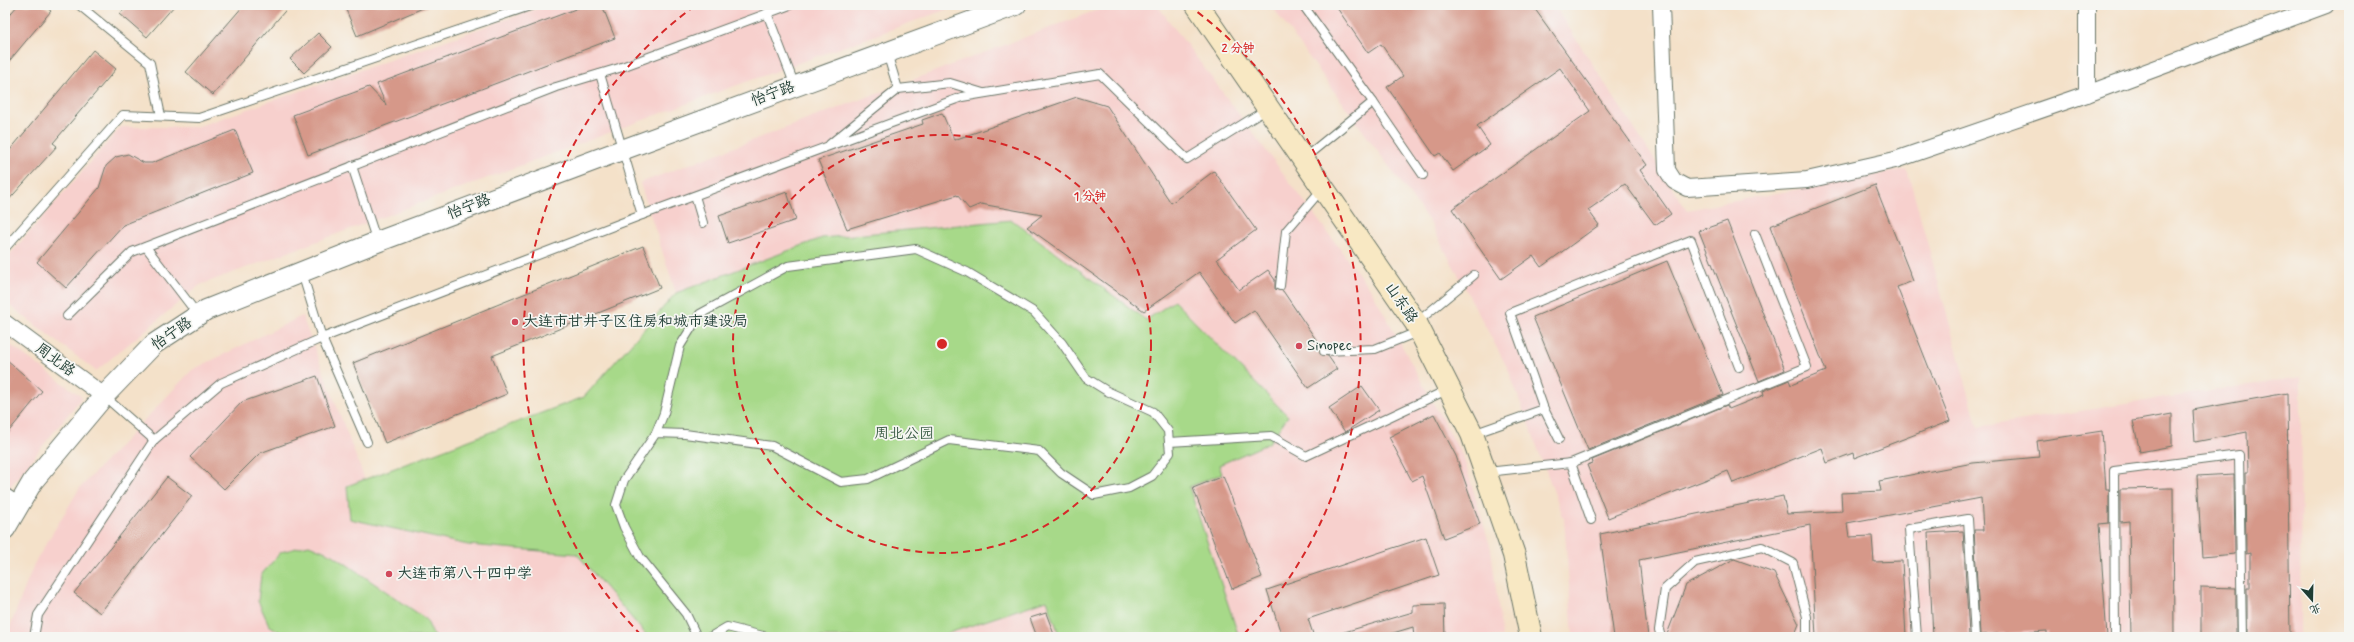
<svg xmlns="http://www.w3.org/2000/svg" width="2354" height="642" viewBox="0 0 2354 642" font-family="Mynerve,'LXGW WenKai TC',sans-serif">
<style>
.built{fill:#f7d0cd}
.green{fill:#a7d989;stroke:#638b5e}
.building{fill:#d69889}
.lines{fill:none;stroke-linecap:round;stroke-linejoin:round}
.service-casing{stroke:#6a7668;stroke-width:10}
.minor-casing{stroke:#6a7668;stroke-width:18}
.tertiary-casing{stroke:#6a7668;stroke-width:22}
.secondary-casing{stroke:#6a7668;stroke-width:24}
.service{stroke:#fff;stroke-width:8}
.minor{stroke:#fff;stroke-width:16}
.tertiary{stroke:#fff;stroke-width:20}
.secondary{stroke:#f8e8c3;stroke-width:22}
.ring{fill:none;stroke:#d62828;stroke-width:2;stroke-dasharray:7 5}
.poi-dot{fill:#d1495b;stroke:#f6f6f2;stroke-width:1.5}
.labels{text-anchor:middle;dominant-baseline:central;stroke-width:3.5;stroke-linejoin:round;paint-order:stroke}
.street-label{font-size:15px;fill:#1f3d34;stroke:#f6f6f2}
.poi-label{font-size:15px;fill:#1f3d34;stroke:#f6f6f2;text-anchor:start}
.park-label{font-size:15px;fill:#3a5c45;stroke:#f6f6f2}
.centre{fill:#d62828;stroke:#f6f6f2;stroke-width:2}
.ring-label{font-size:12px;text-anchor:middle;font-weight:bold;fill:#d62828;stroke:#f6f6f2;stroke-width:3.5;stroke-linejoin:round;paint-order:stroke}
</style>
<rect width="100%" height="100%" fill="#f6f6f2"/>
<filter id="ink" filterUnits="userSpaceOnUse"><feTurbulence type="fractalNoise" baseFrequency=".025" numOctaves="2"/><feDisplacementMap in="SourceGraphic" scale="8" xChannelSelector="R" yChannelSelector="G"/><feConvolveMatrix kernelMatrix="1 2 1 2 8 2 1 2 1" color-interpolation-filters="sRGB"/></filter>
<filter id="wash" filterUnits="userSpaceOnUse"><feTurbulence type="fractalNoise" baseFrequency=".012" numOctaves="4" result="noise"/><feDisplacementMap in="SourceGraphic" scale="16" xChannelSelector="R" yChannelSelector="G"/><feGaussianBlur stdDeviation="0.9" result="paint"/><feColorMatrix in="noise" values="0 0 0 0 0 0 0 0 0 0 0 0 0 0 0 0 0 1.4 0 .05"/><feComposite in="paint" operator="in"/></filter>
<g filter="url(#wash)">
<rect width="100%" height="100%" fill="#f4e1c9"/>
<!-- built -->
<g class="built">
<path d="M548,5h411l-238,86 -521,194 -104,86 -91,-69v-42l116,-133h75z"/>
<path d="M1110,5h47l216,288 91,166 27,90 11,88h-263l-50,-150 33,-13 -3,-9 50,-22 -123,-123 -135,-100 -189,18 -146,55 -36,-110z"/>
<path d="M1271,5h283l133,205 220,-41 71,258 323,-50 -1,260h-727l-9,-118 -56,-150 -77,-145z"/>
<path d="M302,316l63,164 -18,7 121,58 109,9 71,83h-642l28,-73 45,-75 113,-119z"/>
<path d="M5,341l77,56 -77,96z"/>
<path d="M1047,599l13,38h-123z"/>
</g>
<!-- green -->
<g class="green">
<path d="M1012,220l134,100 28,-19 114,115 -19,27 -50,22 3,9 -33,13 50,150h-179l-13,-37 -110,37h-289l-71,-83 -109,-9 -118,-26 -3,-33 237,-89 92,-104 146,-55z"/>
<path d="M309,545l24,10 93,64 8,18h-147l-18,-12 -11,-24 3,-26 20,-23z"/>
</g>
<g id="blocks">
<!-- building -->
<g class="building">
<path d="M18,5h25l8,6 -46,55v-46z"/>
<path d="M128,5h47l-28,32 -27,-23z"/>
<path d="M244,5h46l-77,90 -27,-23z"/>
<path d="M344,5h86l-73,31z"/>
<path d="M586,5h16l13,33 -307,117 -15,-40 76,-28 17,18 -9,-21z"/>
<path d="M1335,5h197l115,160 -7,5 31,44 -16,11 -30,-41 -37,26 11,15 -58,42 -8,-11 -32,23 -49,-70 138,-98 -30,-43 -83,58 13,19 -37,26 -13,-18 -5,3 -48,-69 16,-11 -22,-32 -13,9z"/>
<path d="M318,33l14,14 -28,26 -14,-14z"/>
<path d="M93,50l23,19 -63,74 4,3 -52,58v-48z"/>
<path d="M1077,97l30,9 64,97 43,-32 42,59 -39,29 22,31 29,-20 7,10v9l8,2 38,56 -1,7 8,2 9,13 -29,19 -54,-78 -19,13 -36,-51 -55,39 -117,-84 15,-12 -61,-11 -12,5 -12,-14 -110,34 -29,-69 105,-36 -1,-4 20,-7 12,27z"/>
<path d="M235,130l18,43 -130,52 -57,63 -29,-26 62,-74 7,-22 10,-9 12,-3 16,9h8z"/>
<path d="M1875,185l38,96 -16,6 53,134 -96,37 -1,-5 -26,10 -5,-15 -89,35 -5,-12 -120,47 -21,-53 6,-2 -1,-3 135,-55 2,4 35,-14 -1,-4 26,-11 2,5 35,-14 -56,-145z"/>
<path d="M787,192l9,28 -68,23 -9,-27z"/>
<path d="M1727,221l58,149 -26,11 -60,-150z"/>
<path d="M643,246l17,42 -168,68 15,38 -122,49 -32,-80z"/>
<path d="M1667,261l56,134 -135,55 -55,-133z"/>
<path d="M5,358l37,33 -37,45z"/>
<path d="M317,376l18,50 -75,27 -36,36 -34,-32 52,-55z"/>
<path d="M1362,386l17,24 -34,22 -16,-24z"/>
<path d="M2287,393l3,244h-43v-49h3v-35l-4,1 -1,-81h3l-1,-41 -52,10 -2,-32z"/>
<path d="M1434,414l22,42 24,68 -36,14 -22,-62 -10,5 -23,-44z"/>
<path d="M2172,414v32l-32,6 -7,-31z"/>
<path d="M2102,431l4,58h3v34l-10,1 8,113h-60v-6l-67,4 -6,-105h9l-2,-32 -134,25 2,14 23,-1 2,26 28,-1 4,76h-90l-6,-112 -171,35 9,77h-34l-14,-103 183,-38 4,18 55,-3 -1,-18 40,-2 -2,-10 94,-18 66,-6 -2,-16z"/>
<path d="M2234,474l1,80 -33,3 -5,-81z"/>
<path d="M1223,476l39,101 -30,12 -39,-101z"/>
<path d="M167,477l25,19 -92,117 -26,-20z"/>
<path d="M2173,488l1,149h-43l-2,-116 -9,1v-33z"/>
<path d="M1963,531l6,105 -36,1 -5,-104z"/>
<path d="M1426,537l13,38 -131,44 6,18h-32l-15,-47z"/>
<path d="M1734,559l40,14 25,51 -5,13h-128l20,-52z"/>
<path d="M2201,587l35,1v49h-35z"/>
<path d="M1444,604l1,33h-31l-1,-10 -33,10h-38l-1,-4 72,-21v-7z"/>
<path d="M1046,613l9,24h-18l-7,-19z"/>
</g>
</g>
</g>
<g filter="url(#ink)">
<use href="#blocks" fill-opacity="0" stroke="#6a7668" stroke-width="1"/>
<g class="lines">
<defs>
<g id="service">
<path d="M79,5l71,58 11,53"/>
<path d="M1303,5l70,97 -70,57"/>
<path d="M767,13l28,73"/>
<path d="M600,74l42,141"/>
<path d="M898,89l52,-6 33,10"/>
<path d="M1373,102l50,73"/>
<path d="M830,144l68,-55 -11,-36"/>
<path d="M352,166l25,76"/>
<path d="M695,196l8,27"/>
<path d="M146,247l52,68"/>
<path d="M5,248l118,-133 76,3 334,-113"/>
<path d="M302,273l20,65 45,104"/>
<path d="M1280,286l6,-55 36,-42"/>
<path d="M67,316l65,-64 424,-165 63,-19 171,-63"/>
<path d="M1416,323l58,-48"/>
<path d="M1324,351l51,-2 45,-18"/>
<path d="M104,396l50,44"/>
<path d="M1544,409l15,30"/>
<path d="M656,433l29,1 87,12 69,36 27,-3 81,-39 90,11 22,22 33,22 35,-7 23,-12 18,-23 -2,-22 -15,-19 -46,-21 -21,-13 -24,-35 -28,-31 -67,-40 -51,-23 -128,17 -88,48 -20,32 -16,67 -8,20 -32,47 -8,25 8,22 16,30 46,57 11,23"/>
<path d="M1473,434l71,-25 -34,-96 181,-73 48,127"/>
<path d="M1169,442l102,-6 35,20 143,-67"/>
<path d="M1571,463l236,-96 -52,-133"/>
<path d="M1487,472l84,-9 20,57"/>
<path d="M5,492l15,10"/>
<path d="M34,637l4,-22 116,-175 67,-57 101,-45 320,-123 320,-118 138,-23 87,85 80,-50"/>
<path d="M710,637l17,-10 40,10"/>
<path d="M1661,637l-2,-7 6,-41 30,-27 67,-15 31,16 14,54v20"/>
<path d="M1917,637l-8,-108 59,-10 7,118"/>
<path d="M2115,637l-1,-166 125,-16 3,182"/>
</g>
<g id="minor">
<path d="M1661,5l6,165 7,11 13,7 120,-8 88,-20 192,-66 239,-89"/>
<path d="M2087,94v-89"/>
<path d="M5,323l99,73"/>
</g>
<path id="tertiary" d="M5,529l28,-48 71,-85 50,-52 52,-34 171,-68 245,-92 394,-145"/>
<path id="secondary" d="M1197,5l219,318 56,111 42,121 17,82"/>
</defs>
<!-- service casing -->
<use href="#service" class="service-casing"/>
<!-- minor casing -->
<use href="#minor" class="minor-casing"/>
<!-- tertiary casing -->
<use href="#tertiary" class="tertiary-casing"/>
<!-- secondary casing -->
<use href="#secondary" class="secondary-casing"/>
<!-- service -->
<use href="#service" class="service"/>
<!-- minor -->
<use href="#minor" class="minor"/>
<!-- tertiary -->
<use href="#tertiary" class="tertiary"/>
<!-- secondary -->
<use href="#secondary" class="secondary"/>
</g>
</g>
<!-- distance rings -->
<g class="ring">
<circle cx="942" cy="344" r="209"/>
<path d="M641 635A419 419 0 0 1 696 5M1188 5A419 419 0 0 1 1243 635"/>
</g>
<!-- markers -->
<g class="poi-dot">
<circle cx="515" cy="322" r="4"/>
<circle cx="1299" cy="346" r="4"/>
<circle cx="389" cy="574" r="4"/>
</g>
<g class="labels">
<!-- street labels -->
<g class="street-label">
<text transform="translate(773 94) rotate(-20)">怡宁路</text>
<text transform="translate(469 207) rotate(-21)">怡宁路</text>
<text transform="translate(1401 303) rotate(56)">山东路</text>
<text transform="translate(172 334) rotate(-35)">怡宁路</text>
<text transform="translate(55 360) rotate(36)">周北路</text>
</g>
<!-- poi labels -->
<g class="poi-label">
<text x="523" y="322">大连市甘井子区住房和城市建设局</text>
<text x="1307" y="346">Sinopec</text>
<text x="397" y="574">大连市第八十四中学</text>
</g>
<!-- park labels -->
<g class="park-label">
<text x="904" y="434">周北公园</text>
</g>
</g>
<circle cx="942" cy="344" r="6" class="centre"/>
<g class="ring-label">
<text x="1238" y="52">2 分钟</text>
<text x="1090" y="200">1 分钟</text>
</g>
<!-- margin -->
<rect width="2354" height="642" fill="none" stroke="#f6f6f2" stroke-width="20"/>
<!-- north arrow -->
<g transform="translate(2312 600) rotate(160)" stroke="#f6f6f2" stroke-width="3" paint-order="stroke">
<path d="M0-3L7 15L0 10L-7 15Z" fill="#1f3d34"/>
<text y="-6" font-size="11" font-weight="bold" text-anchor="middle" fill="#1f3d34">北</text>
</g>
</svg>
